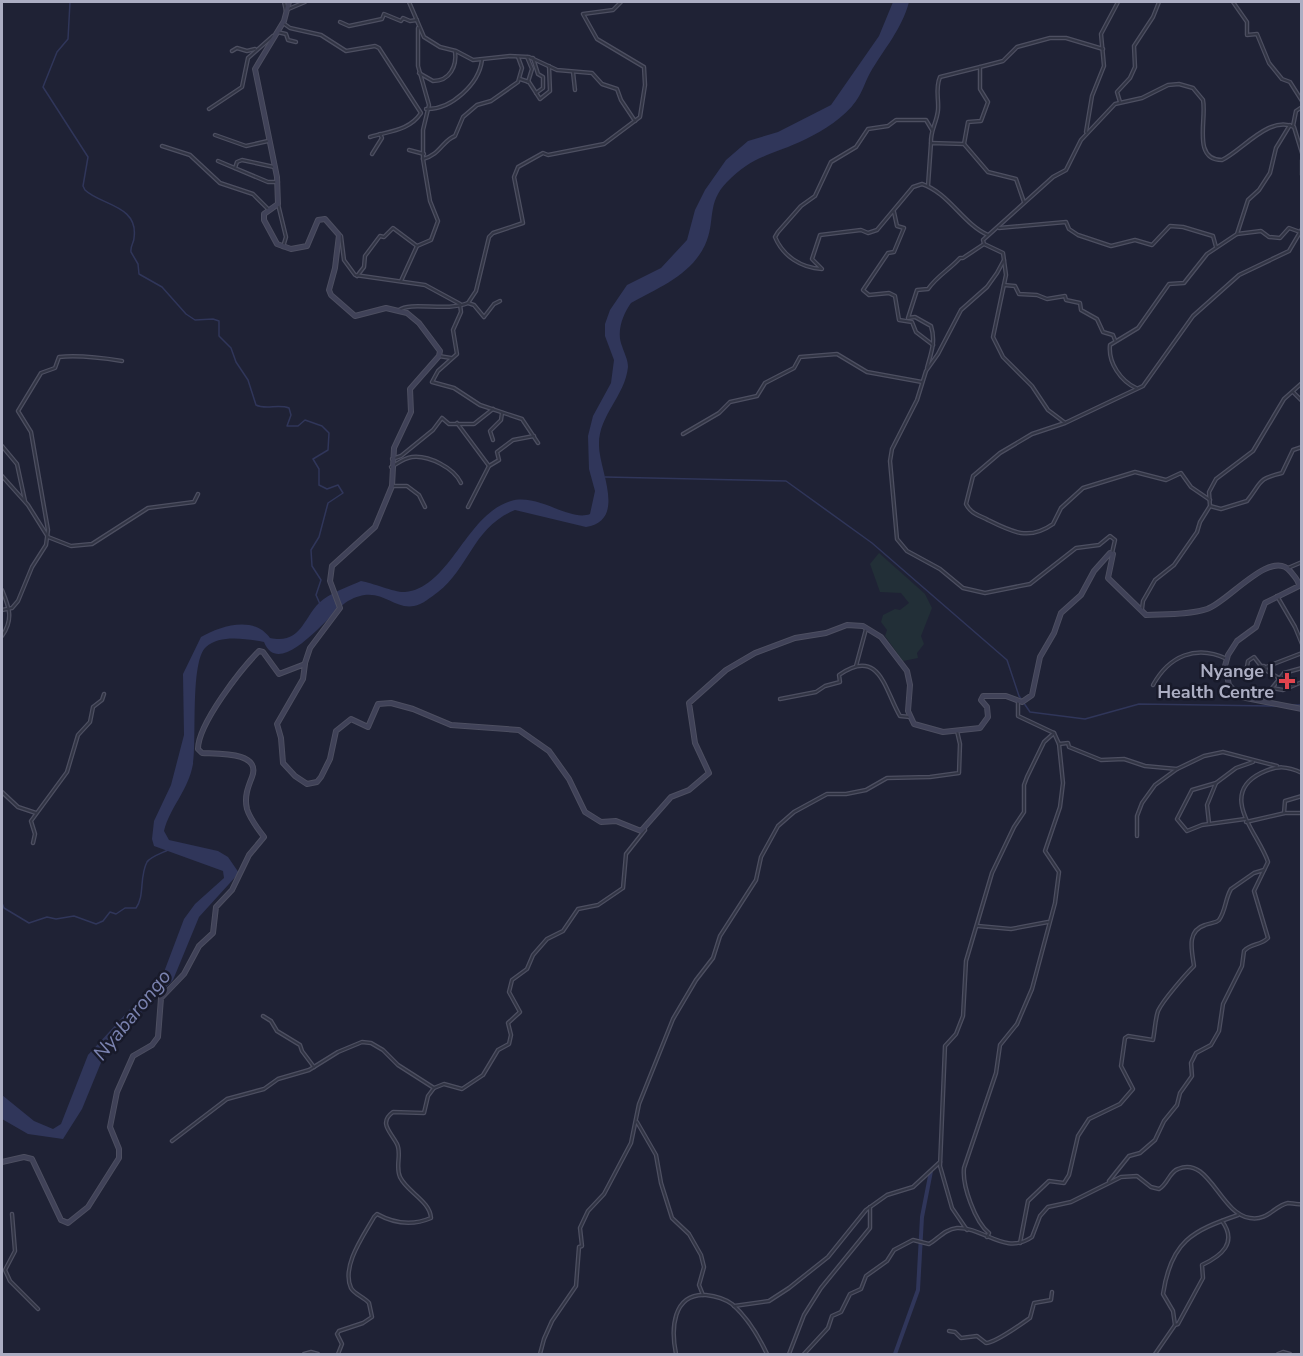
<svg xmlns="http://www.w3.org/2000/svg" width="1303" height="1356" viewBox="0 0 1303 1356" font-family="'Nunito Sans',sans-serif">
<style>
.green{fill:#222f37}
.water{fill:#30365a}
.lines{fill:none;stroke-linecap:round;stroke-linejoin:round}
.stream{stroke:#30365a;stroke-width:1.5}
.river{stroke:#30365a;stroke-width:4}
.minor-casing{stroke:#4d4f61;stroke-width:4.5}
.secondary-casing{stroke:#4d4f61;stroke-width:6}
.minor{stroke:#323545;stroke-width:2}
.secondary{stroke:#404258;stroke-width:4}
.health-dot{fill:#e0444e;stroke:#181a2a;stroke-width:2}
.labels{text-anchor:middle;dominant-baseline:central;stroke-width:5;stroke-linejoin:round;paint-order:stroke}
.poi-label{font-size:18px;font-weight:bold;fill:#acaec3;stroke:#181a2a;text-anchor:end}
.water-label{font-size:20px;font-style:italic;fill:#7b83b0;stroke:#181a2a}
</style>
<rect width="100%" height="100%" fill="#1f2235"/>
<!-- green -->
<path class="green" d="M879,553l46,41 7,14 -11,28 3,8 -7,9 1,5 -15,3 -18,-25 2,-6 -6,-8 2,-7 12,-6 5,1 9,-7 -8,-10 -21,-1 -10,-28z"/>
<!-- water -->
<path class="water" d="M893,2h16c-7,27 -25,47 -39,71 -5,9 -8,20 -14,28 -12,17 -32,29 -50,38 -32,16 -52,15 -79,43 -21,21 -11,40 -22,63 -14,30 -47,43 -74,58 -8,11 -15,29 -9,43 2,7 6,13 6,21 -3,29 -29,48 -29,77 -1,25 29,76 -13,83l-71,-17c-42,17 -45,57 -77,82 -7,5 -16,13 -24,14 -23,4 -34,-23 -66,-5 -16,9 -68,81 -84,41 -17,-3 -44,-8 -58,5 -16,14 -9,92 -13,117 -5,27 -23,43 -29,67l5,9 49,11 10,6 11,16 -40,44 -26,63 -66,68 -25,61 -19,30 -35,-5 -26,-15v-24l32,26 19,8 8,-5 27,-69 76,-83 20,-53 11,-15 29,-26 -1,-7 -69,-25 -2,-7 2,-18 17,-36 13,-50 -1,-61 18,-37c19,-11 53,-22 69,1 31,7 34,-21 49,-35 10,-10 29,-16 42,-22 12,2 35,12 44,11 45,-4 61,-78 106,-91 27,-8 59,21 79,13l5,-23 -6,-22 -1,-33 5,-20 18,-33 3,-23 -9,-24v-12l5,-14 17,-25 34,-17 26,-28 8,-30 10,-20 21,-30 22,-19 30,-9 53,-27 48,-69z"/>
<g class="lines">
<!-- stream -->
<g class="stream">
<path d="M70,2l-2,37 -11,13 -14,35 45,70 -5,29 2,4c15,15 54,15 49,48 0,5 -4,8 -3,14l7,12 1,10 23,13 24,27 9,6 18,-1 6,2v15l12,12 5,14 12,18 8,25c9,5 22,-1 33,3l2,7 -4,11h11l7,-6 17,6 7,7 -1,17 -15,9 6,10v16l8,4 11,-4 5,8 -15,10 -9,34 -8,13 1,16 9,14 -5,15 4,9"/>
<path d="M605,477l181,4 86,62 135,117 12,36 11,16 55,7 54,-15 138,2"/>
<path d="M1290,705h12"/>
<path d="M2,903l2,5 25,15 18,-6 9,2 18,-3 22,8 7,-3 7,-9 6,2 9,-6h11c9,-12 3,-31 11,-46 3,-5 15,-9 21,-12"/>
</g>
<!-- river -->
<path class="river" d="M895,1354l23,-64 4,-73 9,-46"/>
<defs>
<g id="minor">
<path d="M284,2l2,9"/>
<path d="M409,2l15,35 16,10 16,4 17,9 37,-4 19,1 28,13 35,3 10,11 15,5 4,11 14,21"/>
<path d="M1233,2l14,20v13l10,-1 12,29 13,16 8,3 12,19"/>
<path d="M286,10l19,-8"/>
<path d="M340,22l9,4 33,-7 2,-5 17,7 2,-3 7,3 7,-1"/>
<path d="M283,23l7,5 31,7 25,16 29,-5 4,2 42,65c-12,18 -32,18 -51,24"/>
<path d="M277,32l9,2 2,6 8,2"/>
<path d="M232,51l5,-3 10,3 8,-2"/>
<path d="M527,57l5,12 -4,13"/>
<path d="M533,58l5,16 5,3v11l-7,5"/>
<path d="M573,72l2,18"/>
<path d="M419,73l14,8c17,0 24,-15 22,-30"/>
<path d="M520,79l9,3 11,17 10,-8 -1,-25"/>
<path d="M1120,102l-3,-10 13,-14 5,-11 -1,-21 19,-29 6,-15"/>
<path d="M209,109l33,-22 6,-29 25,-22"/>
<path d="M426,109c25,1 53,-25 56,-49"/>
<path d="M1293,126l3,-15 6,-4"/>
<path d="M932,130l-6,-10h-30l-8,6 -20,3 -12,18 -25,15 -16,34 -14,10 -23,26 -3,5c8,19 26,31 47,32l-10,-10 8,-24 41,-5 7,3 9,-3 36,-43 9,-3c27,9 41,40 66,51"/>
<path d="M1086,132l6,-36 12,-30 -3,-32 17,-32"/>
<path d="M215,135l31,11 22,-5"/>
<path d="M931,143c-1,-12 6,-21 7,-33 1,-11 -3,-22 2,-33l40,-10"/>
<path d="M964,144l24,28 28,7 8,23"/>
<path d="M162,146l28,9 30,28 33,11 15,15"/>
<path d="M409,150l15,4"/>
<path d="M372,154l10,-16 -2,-4"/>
<path d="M423,159c17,-4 20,-19 32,-23l8,-19 14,-12 14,-4 27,-19 4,-14 -4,-11"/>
<path d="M1302,160v15"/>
<path d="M218,161l50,21h10"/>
<path d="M235,168l2,-6 5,-2 32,7"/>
<path d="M928,186l3,-43 33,1 4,-22 13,-1 7,-19 -8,-13v-22l23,-6 14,-14 33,-9h16l37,11"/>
<path d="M278,204l8,33 -3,10"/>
<path d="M894,212l3,14 7,2 -10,24 -6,1 -25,37 6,5 20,-2 6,3 4,24 13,2 4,10 17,13"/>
<path d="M999,228l67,-6 3,7 9,6 33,11 24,-6 17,5 18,-19 13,1 30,9 3,11"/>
<path d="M1237,234l24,-3 8,6 11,1 9,-10 11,4"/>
<path d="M339,235l2,1 3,24 11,15 70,10 35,19 1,8 -8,18 4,24 -19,17 -6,11 22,6 26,17 42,14 16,24"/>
<path d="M1004,260l2,15 -13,62 10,20 29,29 16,24 16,12"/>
<path d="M357,276l7,-9 1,-11 15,-20 4,1 9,-9 24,18"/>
<path d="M401,281l16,-35 14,-6 7,-19 -8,-20 -7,-42v-29l6,-25 -11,-39v-38"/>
<path d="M1004,285l11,1 4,8 18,1 10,4 18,-3 1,4 14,3 1,7 16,9 6,13 10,3 2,5"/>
<path d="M468,303l6,2 10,12 10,-13 6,-3"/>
<path d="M399,310c12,-9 47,2 69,-7l8,-12 13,-54 4,-4 30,-10 -9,-46 4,-10 25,-14 5,2 56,-11 36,-27 5,-32 -1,-18 -47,-28 -14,-25 30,-4 8,-8"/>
<path d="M439,356l12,2"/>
<path d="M927,368c4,-15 9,-26 4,-42l-16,-9 -7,1 9,-28 11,-1c9,-13 21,-19 32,-31h3l21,-14"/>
<path d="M1136,388c-15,-7 -28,-25 -26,-43l28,-17 31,-44 15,-1 23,-29 30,-20 11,-34 11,-10 11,-17 6,-25 14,-23"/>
<path d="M1293,392l9,9"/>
<path d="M457,423l32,43"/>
<path d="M683,434l36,-21 11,-11 27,-6 8,-13 29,-15 6,-11 37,-3 30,18 55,10"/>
<path d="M493,440l-3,-9 11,-11 1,-7"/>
<path d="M2,446l15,18 8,37"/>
<path d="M392,459l9,-3 32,-26 9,-12 7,6h25l19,-15"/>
<path d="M391,467c7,-4 13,-9 21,-10 17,-2 42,11 49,26"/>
<path d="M2,476l26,29 20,32 23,9 21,-2 56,-36 46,-6 4,-8"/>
<path d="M392,486h15l12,9 6,12"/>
<path d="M1210,500l-19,-13 -10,-14 -15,7 -31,-8 -52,16 -22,20 -8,16c-24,17 -41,8 -65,-4 -9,-5 -17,-6 -22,-16l7,-28 27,-23 32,-19 33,-11 78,-37 50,-70 46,-41 50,-24 13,-22"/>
<path d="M1210,506l11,3 26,-8c15,-19 10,-22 35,-28l11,-23 9,-3"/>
<path d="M468,507l21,-41 10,-6 -2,-8 16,-12 21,-4"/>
<path d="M1112,553l3,-13 -5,-4 -11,9 -23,3 -46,36 -45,9 -22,-5 -23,-19 -33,-18 -10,-12 -7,-78 2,-12 25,-49 9,-29 12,-17 23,-44 26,-23 10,-14 7,-13 -1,-7 -19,-9 -1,-4 70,-63 13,-7 15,-30 34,-36 27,-6 26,-13 11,-1 14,4 10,12c4,19 -11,60 19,60 21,-10 47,-45 72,-33l8,26"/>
<path d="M1288,568l14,-6"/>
<path d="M2,590c7,17 12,29 0,46"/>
<path d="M1277,596l18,31 7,17"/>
<path d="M1142,609l1,-8 12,-21 19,-15 23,-33 3,-10 10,-16 -1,-14 7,-13 37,-28 31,-52 18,-16"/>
<path d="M2,610l10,-2 6,-7 14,-34 14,-22 2,-15 -17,-98 -13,-21 23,-38 14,-5 4,-11c19,-2 44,1 63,4"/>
<path d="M856,666l10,-37"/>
<path d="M1266,667l36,-14"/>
<path d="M1302,668l-18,5 -12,15 11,2 19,-8"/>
<path d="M1226,671l20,2 1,3 12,-3 1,-7h4l3,5 12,7"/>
<path d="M1246,672l2,-11 6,-4 7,9"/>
<path d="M1153,685c16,-29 43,-41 74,-26"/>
<path d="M780,699l36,-7 9,-6 15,-4 -1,-7c41,-29 46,16 61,41l10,1"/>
<path d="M1256,700l16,-12"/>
<path d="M1018,701v15l36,17 5,11 9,-1 1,4 32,13 23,-1 21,7 32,3"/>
<path d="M2,792l16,15 18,6"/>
<path d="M1284,813l1,-12 17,-5"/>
<path d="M1245,819l-43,6 -15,6 -10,-12 15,-29 24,-7 20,-15 17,-6"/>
<path d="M1246,822l39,-9h17"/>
<path d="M1209,823l-2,-18 9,-22"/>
<path d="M1137,836v-20l5,-13 13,-18 22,-16 27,-13 19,-4 54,14"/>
<path d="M33,843l2,-9 -4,-13 36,-49 11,-37 12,-13 3,-15 9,-7 2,-6"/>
<path d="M978,926l33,3 37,-7"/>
<path d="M263,1016l8,5 6,10 23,14 2,6 12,16"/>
<path d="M637,1122l19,33 5,28 11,35 17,16 12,21 3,12 -5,18 4,10"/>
<path d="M172,1141l55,-42 37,-10 14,-10 31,-9 29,-18 24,-10 9,1 12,7 15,15 36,23 10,-4 18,5 21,-14 15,-25 11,-6 2,-9 -3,-12 12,-11 -11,-20 3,-12 15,-11 6,-14 14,-16 16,-8 15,-22 20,-4 25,-17 3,-34 19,-24"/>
<path d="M1109,1181l20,-25 11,-3 15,-13 9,-19 13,-16 3,-12 12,-17 -1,-13 5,-10 15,-8 8,-14 4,-27 19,-38 2,-15c7,-8 16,-5 24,-13l-14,-47 14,-29c-9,-28 -51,-67 -7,-89 16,-8 26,-7 41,0"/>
<path d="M12,1214l3,37 -10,19 5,11 28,28"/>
<path d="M967,1230l-15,-22 -12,-42 5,-120 11,-12 7,-18 3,-55 26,-88 22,-46 10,-15v-27l3,-8 17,-35 10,-9"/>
<path d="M987,1237l2,-4c-14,-11 -27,-48 -25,-65l32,-95 4,-28 17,-21 15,-35 23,-86 4,-31 -14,-21 15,-44 3,-24 -4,-39"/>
<path d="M1020,1243l8,-42 21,-20 15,2 5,-8 9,-39 11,-17 31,-15 13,-15 -12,-23 4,-28 3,-2 25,4c2,-10 2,-20 5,-29 5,-11 28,-37 36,-45 -2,-15 -8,-35 11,-41 5,-2 11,-2 14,-5 7,-10 6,-21 12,-31l23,-16 10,-3"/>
<path d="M734,1306l35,-5 20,-13 39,-31 38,-47 21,-15 26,-8 27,-25"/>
<path d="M1175,1325l3,-1 25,-46 -1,-13c19,-9 36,-22 20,-44"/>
<path d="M949,1331l6,1 6,6 16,-2 9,7c9,0 34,-18 44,-25l4,-15 17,-3 1,-8"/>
<path d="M304,1354l7,-2 7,2"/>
<path d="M338,1354l4,-10 -5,-10 2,-3 24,-8 9,-6 -3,-14c-5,-6 -15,-9 -18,-15 -10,-22 13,-53 23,-71l3,-3c18,10 35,12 54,4 -1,-17 -24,-26 -31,-41 -5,-11 2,-23 -3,-33 -6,-12 -19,-21 -4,-32l31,1 4,-17 6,-8"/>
<path d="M540,1354l4,-15 8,-18 24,-35 3,-39 3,-1 -2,-18 8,-17 16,-17 27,-51 8,-39 34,-85 23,-39 17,-22 7,-22 36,-56 5,-23 17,-31 16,-14 33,-18h19l20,-4 21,-12 43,-1 29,-4 1,-29 -3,-13"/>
<path d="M676,1354c-5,-24 -4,-61 30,-59 9,1 19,4 26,9 15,13 27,33 35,50"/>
<path d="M789,1354l15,-39 17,-27 49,-60v-21"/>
<path d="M804,1354l24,-26 4,-12 9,-4 9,-18 11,-5 5,-13 21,-15 7,-11 19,-10 16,4c9,-5 16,-15 28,-16 27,-1 48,28 75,9l8,-21 8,-9 23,-5 50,-25 16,-1 14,11 8,2c9,-5 10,-17 19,-20 31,-14 42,45 72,49 18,3 24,-12 38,-15 4,0 9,2 14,1"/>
<path d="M1155,1354l20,-29 -2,-14 -10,-17c8,-53 29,-63 75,-79"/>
<path d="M1278,1354l5,-2 7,2"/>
</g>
<g id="secondary">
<path d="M289,2l-5,19 -29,48 22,108 1,27 -14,10v6l13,24 14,5 16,-3 11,-26 7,-1 14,16 -4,33 -6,22 2,5 24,21 31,-8 21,5 12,10 21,28 -1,5 -29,33 1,23 -17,36 -2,38 -17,41 -43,39 -2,15 10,27 -30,40 -5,15"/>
<path d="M2,1162l22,-5 8,2 29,61 7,3 20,-16 31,-49v-9l-9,-22 7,-35 16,-36 19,-11 6,-8 3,-39 23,-24 15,-28 14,-13 3,-26 16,-17 17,-35 15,-18c-6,-8 -14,-18 -17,-28 -3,-12 1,-22 5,-32 10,-26 -36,-23 -50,-24l-4,-4c0,-25 43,-80 61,-98l4,1 16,22 26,-10 -2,15 -26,45 4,14 2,25 12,13 12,8 10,-2 4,-5 9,-18 6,-28 15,-12 17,8 10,-23 13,-1 22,6 38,16 68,5 30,21 20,28 16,33 16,10 15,-1 25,10 30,-34 18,-7 20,-17 -14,-30 -6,-40 37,-33 29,-17 40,-15 31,-5 21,-8 16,1 18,11 26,34 3,14 -2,26 6,13 29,8 37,-4 8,-11 -1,-10 -6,-7 2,-4h23l16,6 10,-7 8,-38 14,-24 7,-20 20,-18 13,-24 16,-18 3,1 -5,24 38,37c19,-1 43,0 61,-6 20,-6 64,-61 83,-38 4,5 9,9 9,15l-34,17 -9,24 -19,14 -9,14 -3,11 4,19 12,12 61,12"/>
</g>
</defs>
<!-- minor casing -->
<use href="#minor" class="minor-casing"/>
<!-- secondary casing -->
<use href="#secondary" class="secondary-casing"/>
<!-- minor -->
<use href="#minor" class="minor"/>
<!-- secondary -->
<use href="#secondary" class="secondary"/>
</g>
<!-- markers -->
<path class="health-dot" d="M1284 672h6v6h6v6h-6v6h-6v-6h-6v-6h6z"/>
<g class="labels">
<!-- poi labels -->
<g class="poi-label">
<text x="1274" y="671">Nyange I<tspan x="1274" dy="21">Health Centre</tspan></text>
</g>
<!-- water labels -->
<g class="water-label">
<text transform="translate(132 1015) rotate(-51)">Nyabarongo</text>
</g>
</g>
<!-- border -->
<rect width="1303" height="1356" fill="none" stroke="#acaec3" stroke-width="6"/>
</svg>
